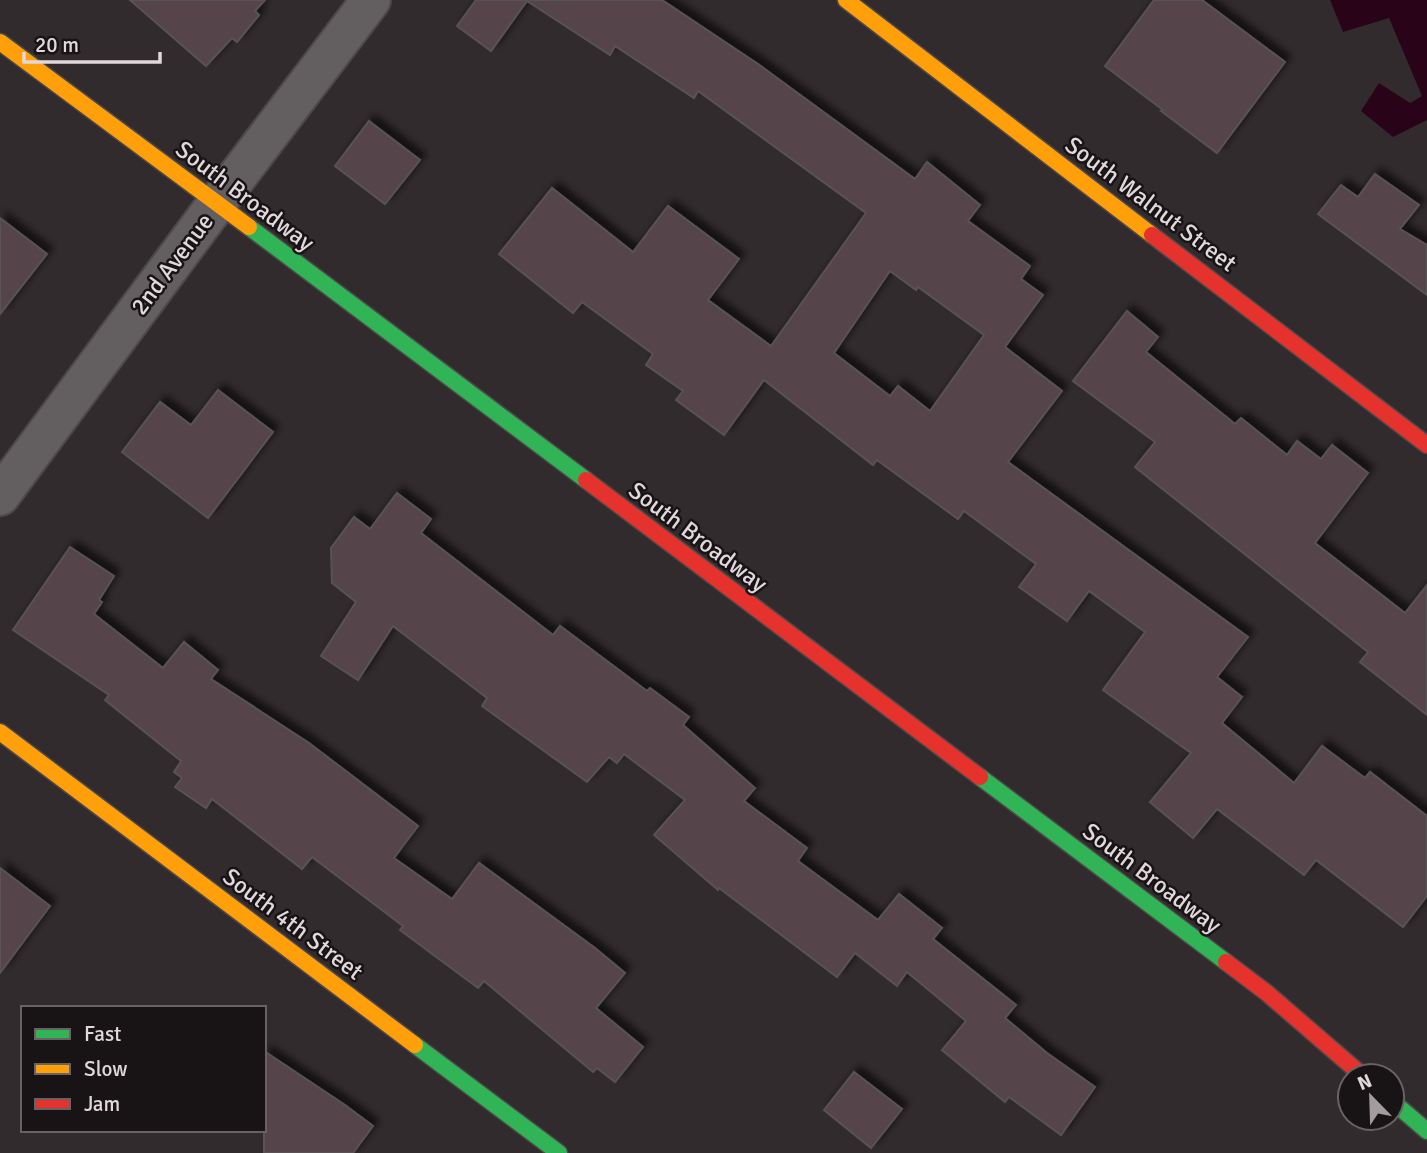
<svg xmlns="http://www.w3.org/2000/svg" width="1427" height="1153" viewBox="0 0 1427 1153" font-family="Signika,sans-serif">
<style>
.water{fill:#290418}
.building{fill:#54444c;stroke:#585254;stroke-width:2;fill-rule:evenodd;filter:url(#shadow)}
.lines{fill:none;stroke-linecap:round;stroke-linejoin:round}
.street-casing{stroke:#4d484a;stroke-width:42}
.fast-casing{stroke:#4d484a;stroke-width:19}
.slow-casing{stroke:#4d484a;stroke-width:19}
.jam-casing{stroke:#4d484a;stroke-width:19}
.street{stroke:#635e60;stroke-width:38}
.fast{stroke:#30b455;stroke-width:16}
.slow{stroke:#ff9f0a;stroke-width:16}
.jam{stroke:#e5322d;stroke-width:16}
.labels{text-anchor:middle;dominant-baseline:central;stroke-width:5;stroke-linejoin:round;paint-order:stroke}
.street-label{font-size:24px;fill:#e0d8db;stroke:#181315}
</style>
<defs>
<filter id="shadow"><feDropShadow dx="6" dy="-6" stdDeviation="3.5" flood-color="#0009"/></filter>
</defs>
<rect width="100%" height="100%" fill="#322b2e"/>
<!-- water -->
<path class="water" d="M1330,0h97v120l-34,17 -32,-26 18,-28 31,20 12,-7 -33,-78 -46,14z"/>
<!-- building -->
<g class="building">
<path d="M130,0h135l-10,11 4,4 -22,27 -5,-4 -26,28z"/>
<path d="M476,0h186l96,64 157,115 12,-17 53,43 -12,16 62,45 -9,13 22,16 -38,52 57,44 -54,71 240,175 -31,40 25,20 -20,26 72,60 28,-37 43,32 5,-6 57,44v80l-24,31 -87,-67 -12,15 -87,-66 -24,29 -43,-36 41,-49 -88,-63 42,-58 -56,-41 -22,30 -48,-34 17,-23 -72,-53 -6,8 -81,-59 -4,5 -109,-85 -40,55 -48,-35 7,-9 -37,-26 7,-11 -71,-52 -9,11 -74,-59 53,-66 81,64 35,-46 71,53 -31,41 63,46 95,-133 -168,-122 -4,7 -79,-52 -5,9 -83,-54 -36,50 -34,-25zM890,271l26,19 2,-3 66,48 -54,76 -32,-25 -8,10 -56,-43z"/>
<path d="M1154,0h48l83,62 -68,91 -56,-42 2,-1 -58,-44z"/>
<path d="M369,121l51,39 -35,44 -50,-38z"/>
<path d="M1375,174l44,31 -19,24 27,16v50l-109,-81 23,-29 17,12z"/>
<path d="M0,218l47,36 -47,60z"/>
<path d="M1127,311l31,26 -12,15 89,72 6,-6 46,37 10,-14 24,18 11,-14 36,28 -53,70 90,70 22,-28v130l-67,-53 8,-10 -233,-185 20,-25 -82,-61z"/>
<path d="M218,390l55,42 -65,86 -86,-66 38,-50 31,23z"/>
<path d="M397,493l34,26 -10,14 132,102 7,-9 87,65 3,-3 39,29 -6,8 72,63 -11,13 63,47 -9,13 80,59 21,-26 43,34 -9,11 83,66 -11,13 42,35 48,34 -34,48 -52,-38 -4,5 -63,-52 24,-29 -59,-49 -10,14 -42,-33 -18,24 -118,-89 -1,2 -64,-55 31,-35 -61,-46 -7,9 -8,-6 -22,25 -105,-76 5,-8 -94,-72 -35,54 -37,-24 35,-54 -24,-19 -1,-35 23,-31 16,12z"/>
<path d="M70,547l44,29 -15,24 3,2 -8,12 69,54 21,-26 34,28 -7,9 98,64 109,83 -24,32 58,41 27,-36 116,85 30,25 -29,35 47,39 -28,35 -18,-14 -4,4 -109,-91 -6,7 -78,-58 3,-4 -91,-69 -10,12 -90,-70 -6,9 -31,-21 7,-9 -8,-6 7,-11 -76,-61 4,-5 -96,-65z"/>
<path d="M0,868l50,38 -50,67z"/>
<path d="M264,1051l81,54 28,21 -20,27h-89z"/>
<path d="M854,1072l48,37 -31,39 -47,-38z"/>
</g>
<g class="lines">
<defs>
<path id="street" d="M0,496l217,-293 154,-203"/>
<g id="fast">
<path d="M249,227l337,253"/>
<path d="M980,777l246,185"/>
<path d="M415,1045l144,108"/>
<path d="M1392,1101l35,30"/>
</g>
<g id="slow">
<path d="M846,0l306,235"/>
<path d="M0,42l249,185"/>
<path d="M0,732l415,313"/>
</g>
<g id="jam">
<path d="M1152,235l275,210"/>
<path d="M586,480l394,297"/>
<path d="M1226,962l41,31 96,83"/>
</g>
</defs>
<!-- street casing -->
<use href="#street" class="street-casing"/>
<!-- fast casing -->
<use href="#fast" class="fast-casing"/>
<!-- slow casing -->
<use href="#slow" class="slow-casing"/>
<!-- jam casing -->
<use href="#jam" class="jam-casing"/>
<!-- street -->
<use href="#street" class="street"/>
<!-- fast -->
<use href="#fast" class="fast"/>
<!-- slow -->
<use href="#slow" class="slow"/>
<!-- jam -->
<use href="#jam" class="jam"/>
</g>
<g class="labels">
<!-- street labels -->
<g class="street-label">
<text transform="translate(245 196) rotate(37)">South Broadway</text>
<text transform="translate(1151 204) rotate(37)">South Walnut Street</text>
<text transform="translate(172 264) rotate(-53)">2nd Avenue</text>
<text transform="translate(698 537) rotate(37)">South Broadway</text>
<text transform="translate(1152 878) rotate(37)">South Broadway</text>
<text transform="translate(293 924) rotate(37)">South 4th Street</text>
</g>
</g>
<!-- legend -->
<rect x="21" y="1006" width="245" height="126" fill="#181315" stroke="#686264" stroke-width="2"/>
<rect x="35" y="1029" width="35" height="10" fill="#30b455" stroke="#686264" stroke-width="2"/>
<text x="84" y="1041" font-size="21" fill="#e0d8db">Fast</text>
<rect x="35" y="1064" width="35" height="10" fill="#ff9f0a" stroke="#686264" stroke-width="2"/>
<text x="84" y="1076" font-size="21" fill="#e0d8db">Slow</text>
<rect x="35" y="1099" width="35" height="10" fill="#e5322d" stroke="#686264" stroke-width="2"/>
<text x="84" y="1111" font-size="21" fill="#e0d8db">Jam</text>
<!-- north arrow -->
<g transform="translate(1371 1097) rotate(337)"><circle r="33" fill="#181315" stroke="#686264" stroke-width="2"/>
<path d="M0-5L12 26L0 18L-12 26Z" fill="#a39b9e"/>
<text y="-10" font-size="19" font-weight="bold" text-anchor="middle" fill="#e0d8db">N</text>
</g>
<!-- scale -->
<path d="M24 52v10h136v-10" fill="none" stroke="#e0d8db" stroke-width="3.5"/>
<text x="35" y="52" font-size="21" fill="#e0d8db" stroke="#181315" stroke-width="5" paint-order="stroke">20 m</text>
</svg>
